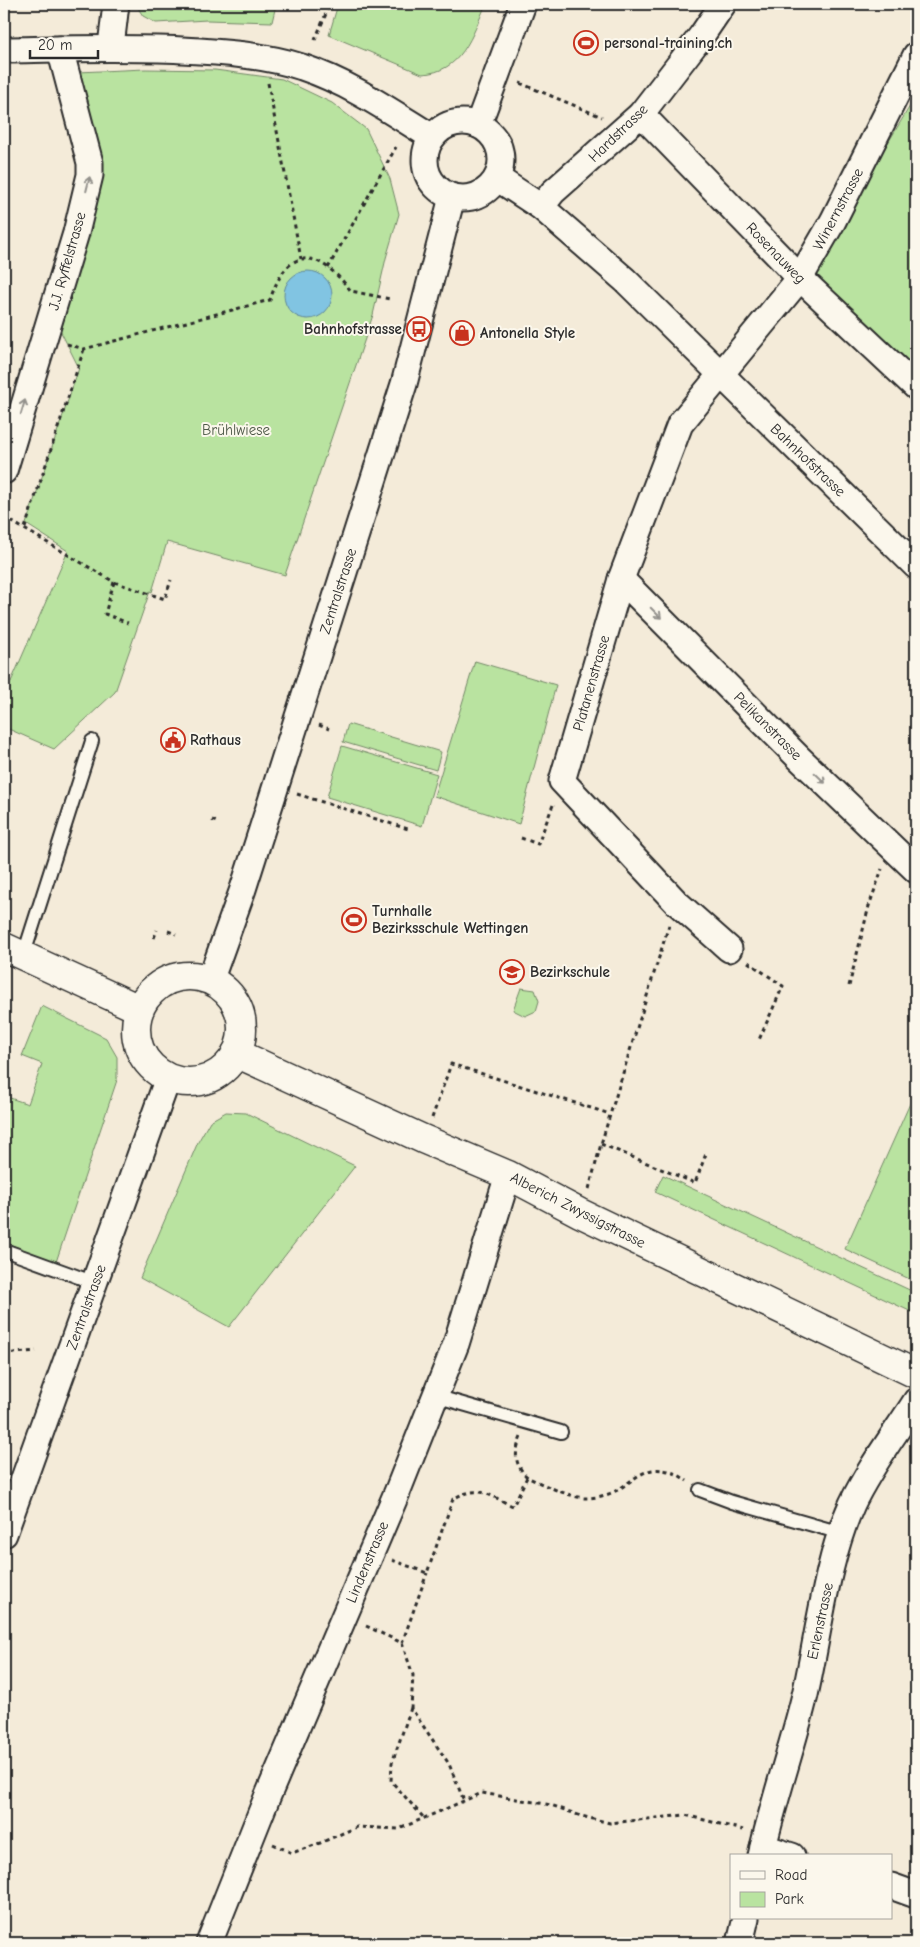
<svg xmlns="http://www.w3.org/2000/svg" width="920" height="1947" viewBox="0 0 920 1947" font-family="'Comic Neue',sans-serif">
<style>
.green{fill:#b9e3a0;stroke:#728766}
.water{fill:#81c4e2;stroke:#5f8799}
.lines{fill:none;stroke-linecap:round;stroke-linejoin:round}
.service-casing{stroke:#2b2b2b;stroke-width:16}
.minor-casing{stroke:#2b2b2b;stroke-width:29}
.tertiary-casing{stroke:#2b2b2b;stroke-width:31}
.path{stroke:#2b2b2b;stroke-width:3;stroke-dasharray:4 4;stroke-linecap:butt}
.service{stroke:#fbf7ec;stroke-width:12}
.minor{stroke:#fbf7ec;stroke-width:25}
.tertiary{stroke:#fbf7ec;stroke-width:28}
.oneway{stroke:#93918c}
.labels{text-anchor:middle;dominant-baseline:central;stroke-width:4;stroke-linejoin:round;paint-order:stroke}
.poi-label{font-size:15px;font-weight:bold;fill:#2b2b2b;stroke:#fbf7ec;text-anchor:start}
.street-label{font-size:15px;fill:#2b2b2b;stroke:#fbf7ec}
.park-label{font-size:15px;fill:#4e5948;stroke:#fbf7ec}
</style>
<rect width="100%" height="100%" fill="#f4ebd9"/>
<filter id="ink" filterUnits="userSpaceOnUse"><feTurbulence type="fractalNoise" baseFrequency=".02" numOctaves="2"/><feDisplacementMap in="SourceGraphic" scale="10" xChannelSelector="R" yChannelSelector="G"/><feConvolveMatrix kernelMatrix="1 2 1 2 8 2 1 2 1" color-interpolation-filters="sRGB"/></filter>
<g filter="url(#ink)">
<!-- green -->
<g class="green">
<path d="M139,4h134l3,1 -4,17 -65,-2 -51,3 -13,-7 -5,-8z"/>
<path d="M338,4h87l13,5 2,-5h46c-14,32 -24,68 -64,70l-93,-39z"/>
<path d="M145,69l70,1 67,9 50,24 34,26 24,50 9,35 -13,44 -13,57 -88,260 -118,-33 -15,50 -2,-1 -35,101 -61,57 -50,-22v-46l6,3 58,-133 -42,-27 53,-156 -20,-40 39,-161 -20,-95z"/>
<path d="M916,96v278l-109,-96z"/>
<path d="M475,661l81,24 -37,139 -85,-28z"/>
<path d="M348,724l93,28 -5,18 -93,-28z"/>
<path d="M342,746l95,28 -15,52 -95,-29z"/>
<path d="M521,988l14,2 4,11 -3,10 -11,5 -12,-6z"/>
<path d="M42,1006l64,32 11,19v23l-61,182 -52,-20v-146l24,8 14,-40 -20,-8z"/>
<path d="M916,1090v192l-71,-33z"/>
<path d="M226,1112l20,1 109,53 -126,161 -89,-49 58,-136 12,-21z"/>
<path d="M663,1175l253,118v21l-261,-122z"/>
</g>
<!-- water -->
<circle class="water" cx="308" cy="295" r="24"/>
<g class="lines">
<defs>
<g id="service">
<path d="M23,957l69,-216"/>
<path d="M4,1250l91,33"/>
<path d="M435,1396l126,36"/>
<path d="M700,1490l32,12 109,31"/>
</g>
<g id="minor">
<path d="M111,46l5,-42"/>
<path d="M4,50c60,-1 118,-3 178,0 40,2 81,5 120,17 48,16 88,44 130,70"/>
<path d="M641,114l159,164 116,109"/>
<circle cx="463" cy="160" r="38"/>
<path d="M478,125l45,-121"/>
<path d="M497,178l44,29 84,73 291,286"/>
<path d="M541,207l12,-15 88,-78 61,-79 21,-31"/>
<path d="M4,471l72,-238 14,-58v-12l-30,-114"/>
<path d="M621,579l177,178 118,113"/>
<path d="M729,949l-53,-47 -114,-121 59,-202 59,-155 120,-146 33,-57 83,-166"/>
<path d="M210,981l33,-92 161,-505 48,-187"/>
<path d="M4,1534l164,-456"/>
<path d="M763,1847l29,9"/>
<path d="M761,1856c12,-54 31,-107 44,-161 14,-62 21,-134 47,-191 17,-36 43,-70 64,-103"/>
<path d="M891,1886l25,9"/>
<path d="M209,1943l57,-143 132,-310 58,-146 52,-169"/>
<path d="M740,1943l6,-25"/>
</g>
<g id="tertiary">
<path d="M4,947l135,62"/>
<circle cx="189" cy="1029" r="53"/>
<path d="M236,1053l187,86 85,36 72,38 336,161"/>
</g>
</defs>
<!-- service casing -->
<use href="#service" class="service-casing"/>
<!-- minor casing -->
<use href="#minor" class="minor-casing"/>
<!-- tertiary casing -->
<use href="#tertiary" class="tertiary-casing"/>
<!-- path -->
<g class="path">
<path d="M315,40l15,-36"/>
<path d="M268,83l33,176"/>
<path d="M520,83l82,34"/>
<path d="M328,268l68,-121"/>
<path d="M67,344l17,5 186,-49c18,-56 48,-51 81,-9l39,8"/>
<path d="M4,517l110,65 51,17 6,-19"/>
<path d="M25,528l59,-179"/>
<path d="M114,582l-9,32 23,9"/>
<path d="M319,725l10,4"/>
<path d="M297,794l111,35"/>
<path d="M212,820l7,3"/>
<path d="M521,838l17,6 15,-39"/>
<path d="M168,931l8,3"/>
<path d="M154,938l3,-8"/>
<path d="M748,962l35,24 -25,56"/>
<path d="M849,986l20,-80 13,-37"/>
<path d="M432,1118l19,-54 159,50"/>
<path d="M601,1144l94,39 12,-32"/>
<path d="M589,1189l12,-45 68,-219"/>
<path d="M4,1354l32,-3"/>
<path d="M521,1437c-4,9 -7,20 -2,29 2,4 6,10 10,12 13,6 43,20 57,20 6,0 13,-1 19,-3 18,-4 29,-21 47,-25 13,-2 25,3 35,11"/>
<path d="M392,1560l35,13 26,-74c26,-15 35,-4 60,7l14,-29"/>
<path d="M366,1626l36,17 11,32 -2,33 38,56 15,37"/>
<path d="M402,1643l25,-70"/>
<path d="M411,1708l-19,55 -1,18 33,37"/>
<path d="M273,1844l19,9 28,-10 37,-16 42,2 83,-36 69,12 30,11 29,7 75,-8 58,15"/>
</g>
<!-- service -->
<use href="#service" class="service"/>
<!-- minor -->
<use href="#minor" class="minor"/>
<!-- tertiary -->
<use href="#tertiary" class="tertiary"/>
</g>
<!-- one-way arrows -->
<defs><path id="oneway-shaft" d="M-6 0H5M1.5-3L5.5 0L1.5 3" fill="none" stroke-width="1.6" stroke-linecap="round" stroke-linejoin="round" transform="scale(1.25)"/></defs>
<g class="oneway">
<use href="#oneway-shaft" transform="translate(88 184) rotate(-76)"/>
<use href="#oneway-shaft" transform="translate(23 407) rotate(-73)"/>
<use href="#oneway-shaft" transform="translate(656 613) rotate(45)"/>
<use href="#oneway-shaft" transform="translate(820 778) rotate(44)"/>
</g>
</g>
<!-- icons -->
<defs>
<symbol id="stadium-ring" viewBox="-11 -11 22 22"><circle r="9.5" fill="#fbf7ec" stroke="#c8321e" stroke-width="1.5"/><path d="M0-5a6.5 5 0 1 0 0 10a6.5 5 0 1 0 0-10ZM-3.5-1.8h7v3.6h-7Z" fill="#c8321e"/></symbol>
<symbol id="bus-ring" viewBox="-11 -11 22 22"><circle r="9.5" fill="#fbf7ec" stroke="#c8321e" stroke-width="1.5"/><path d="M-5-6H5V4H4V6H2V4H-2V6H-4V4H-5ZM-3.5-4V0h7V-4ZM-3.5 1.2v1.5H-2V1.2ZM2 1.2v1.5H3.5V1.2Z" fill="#c8321e"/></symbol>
<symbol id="shop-ring" viewBox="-11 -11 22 22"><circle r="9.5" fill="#fbf7ec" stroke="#c8321e" stroke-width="1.5"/><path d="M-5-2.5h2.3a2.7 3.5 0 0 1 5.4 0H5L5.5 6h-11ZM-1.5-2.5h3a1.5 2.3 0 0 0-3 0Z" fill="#c8321e"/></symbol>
<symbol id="civic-ring" viewBox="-11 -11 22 22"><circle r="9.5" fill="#fbf7ec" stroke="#c8321e" stroke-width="1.5"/><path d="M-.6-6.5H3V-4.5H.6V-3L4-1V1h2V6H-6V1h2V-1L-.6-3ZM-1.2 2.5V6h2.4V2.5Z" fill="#c8321e"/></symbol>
<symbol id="school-ring" viewBox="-11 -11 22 22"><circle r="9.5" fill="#fbf7ec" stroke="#c8321e" stroke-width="1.5"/><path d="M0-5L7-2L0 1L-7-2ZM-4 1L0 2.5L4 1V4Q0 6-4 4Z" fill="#c8321e"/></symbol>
</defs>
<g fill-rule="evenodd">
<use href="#stadium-ring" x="572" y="29" width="28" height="28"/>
<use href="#bus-ring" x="405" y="315" width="28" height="28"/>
<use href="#shop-ring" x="448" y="319" width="28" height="28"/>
<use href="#civic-ring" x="159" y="726" width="28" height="28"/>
<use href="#stadium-ring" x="340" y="906" width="28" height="28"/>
<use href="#school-ring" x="498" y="958" width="28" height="28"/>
</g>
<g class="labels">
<!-- poi labels -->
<g class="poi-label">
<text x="604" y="43">personal-training.ch</text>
<text x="402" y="329" text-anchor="end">Bahnhofstrasse</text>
<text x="480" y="333">Antonella Style</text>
<text x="190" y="740">Rathaus</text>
<text x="372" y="911">Turnhalle<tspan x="372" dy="17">Bezirksschule Wettingen</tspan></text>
<text x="530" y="972">Bezirkschule</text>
</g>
<!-- street labels -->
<g class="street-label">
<text transform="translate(618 133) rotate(-44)">Hardstrasse</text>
<text transform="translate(838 209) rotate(-62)">Winernstrasse</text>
<text transform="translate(776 253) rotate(46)">Rosenauweg</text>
<text transform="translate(67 261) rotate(-74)">J.J. Ryffelstrasse</text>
<text transform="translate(808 460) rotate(44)">Bahnhofstrasse</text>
<text transform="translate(338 591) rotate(-72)">Zentralstrasse</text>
<text transform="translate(591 683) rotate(-74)">Platanenstrasse</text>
<text transform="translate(768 726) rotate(45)">Pelikanstrasse</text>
<text transform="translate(578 1210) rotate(27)">Alberich Zwyssigstrasse</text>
<text transform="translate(86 1307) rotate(-70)">Zentralstrasse</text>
<text transform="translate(367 1562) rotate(-67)">Lindenstrasse</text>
<text transform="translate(820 1621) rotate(-78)">Erlenstrasse</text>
</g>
<!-- park labels -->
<g class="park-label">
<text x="236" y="430">Brühlwiese</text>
</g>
</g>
<!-- margin -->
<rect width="920" height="1947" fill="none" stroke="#fbf7ec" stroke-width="20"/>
<rect x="10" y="10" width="900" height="1927" fill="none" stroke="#2b2b2b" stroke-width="2" filter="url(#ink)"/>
<!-- legend -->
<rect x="730" y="1854" width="162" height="65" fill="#fbf7ec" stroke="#a8a59f"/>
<rect x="740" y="1871" width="25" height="8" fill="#fbf7ec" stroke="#a8a59f"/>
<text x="775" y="1880" font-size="15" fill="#2b2b2b">Road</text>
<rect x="740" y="1892" width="25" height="15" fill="#b9e3a0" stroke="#a8a59f"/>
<text x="775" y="1904" font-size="15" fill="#2b2b2b">Park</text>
<!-- scale -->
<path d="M30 50v8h68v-8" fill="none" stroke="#2b2b2b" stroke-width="2.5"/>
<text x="38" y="50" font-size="15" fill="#2b2b2b" stroke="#fbf7ec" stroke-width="4" paint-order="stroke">20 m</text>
</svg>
